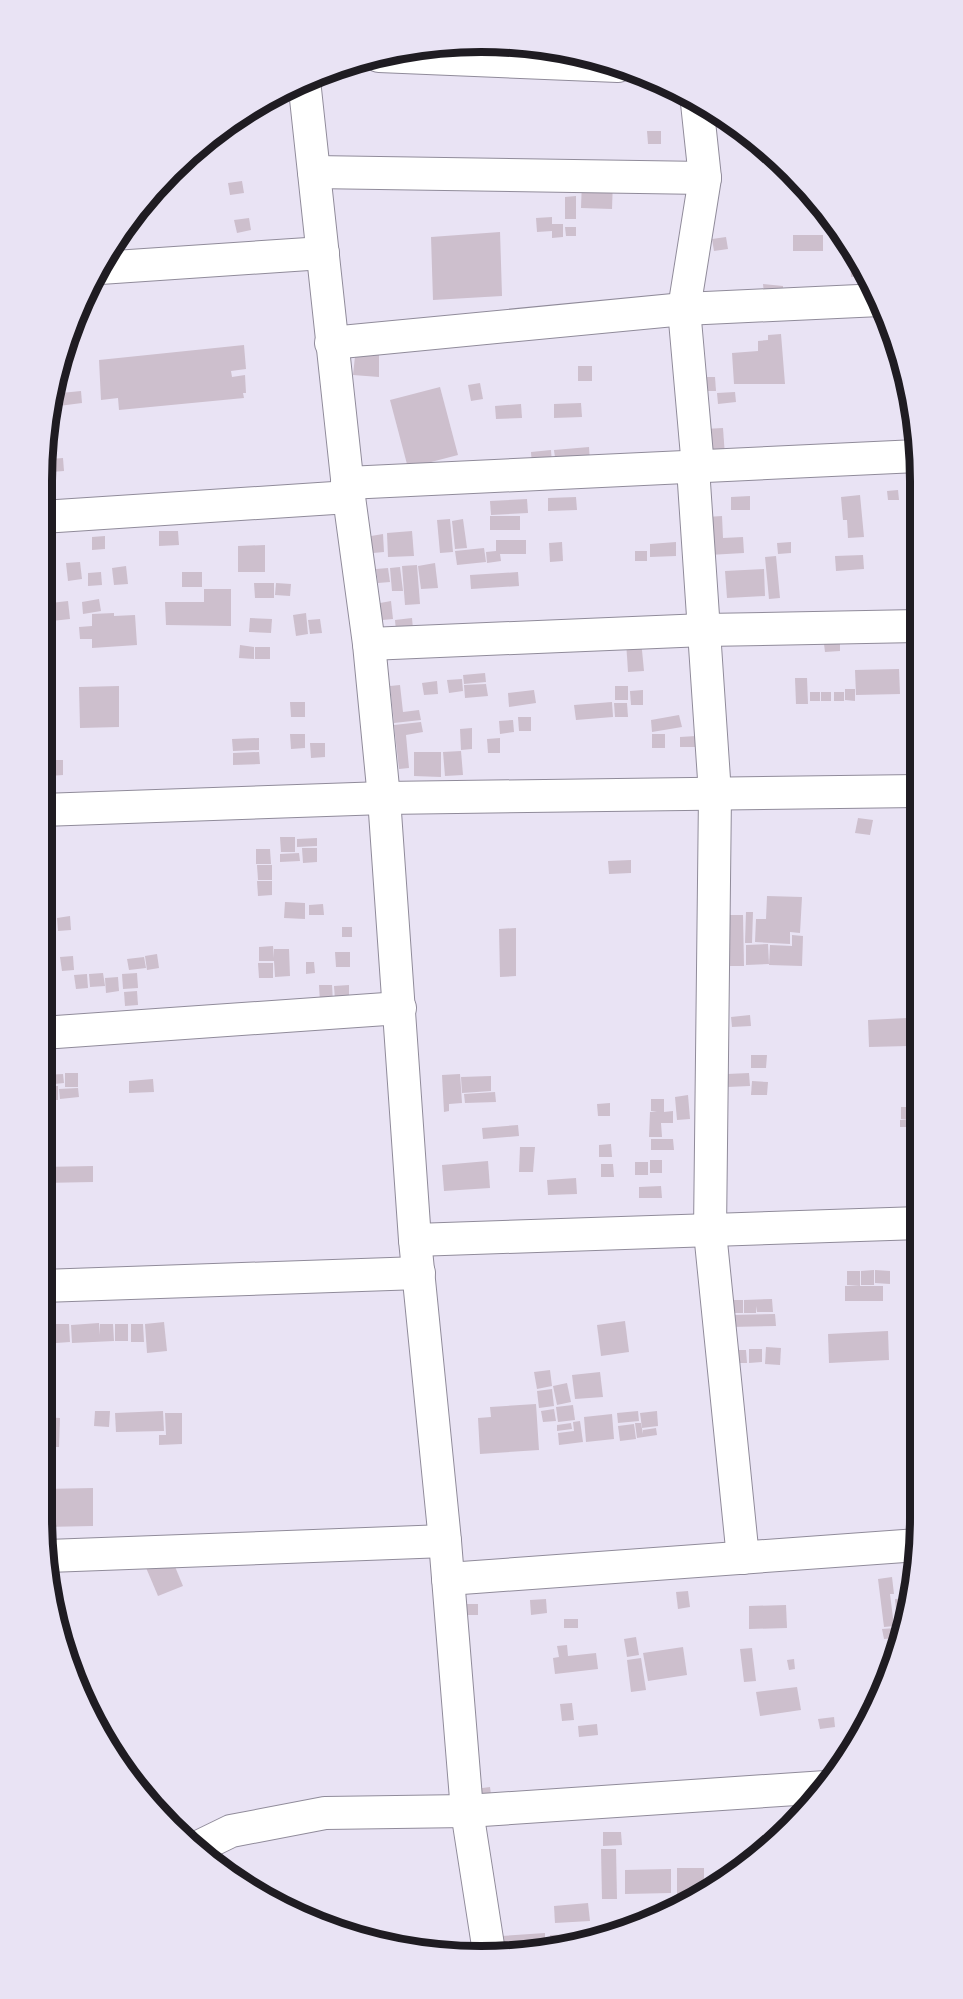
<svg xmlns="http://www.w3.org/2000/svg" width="963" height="1999" viewBox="0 0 963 1999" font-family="Commissioner,sans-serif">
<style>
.building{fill:#cdbfcd}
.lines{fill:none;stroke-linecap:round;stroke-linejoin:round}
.minor-casing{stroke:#908b9a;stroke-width:34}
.minor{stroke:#fff;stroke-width:32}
.rim{fill:none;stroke:#1f1c22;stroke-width:8}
</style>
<rect width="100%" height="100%" fill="#e9e3f4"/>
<!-- building -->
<g class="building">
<path d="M647,131h14v13h-13z"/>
<path d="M582,179l31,1 -1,29 -31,-1z"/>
<path d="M242,181l2,12 -14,2 -2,-12z"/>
<path d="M807,190l13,14v4l-13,1z"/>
<path d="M576,196v23h-11v-22z"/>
<path d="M552,217v7h11v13l-11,1v-7l-15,1 -1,-14z"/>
<path d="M249,218l2,12 -14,3 -3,-13z"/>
<path d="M565,227h11v9h-10z"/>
<path d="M500,232l2,64 -69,4 -2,-63z"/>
<rect x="793" y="235" width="30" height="16"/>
<path d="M726,237l2,12 -14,2 -2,-12z"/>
<path d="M849,246l10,17 7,12 -15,2z"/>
<path d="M763,284l20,2v8h-19z"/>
<path d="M781,334l4,50h-51l-2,-31 26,-2v-10l10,-1v-5z"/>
<path d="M244,345l2,24 -15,2 1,6 13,-2 1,18h-3l1,5 -125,12 -1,-12 -17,2 -2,-40z"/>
<path d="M356,347h23v30l-26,-2z"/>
<rect x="578" y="366" width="14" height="15"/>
<path d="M706,377h9l1,14h-9z"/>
<path d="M480,383l3,16 -12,2 -3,-16z"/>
<path d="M440,387l18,68 -50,13 -18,-68z"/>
<path d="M81,391l1,12 -31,4v-13z"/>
<path d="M735,392l1,10 -18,2 -1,-11z"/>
<path d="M581,403l1,14 -28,1v-14z"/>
<path d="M521,404l1,14 -26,1 -1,-13z"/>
<path d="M723,428l2,28 -19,2 -2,-29z"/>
<path d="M589,447l1,15 -34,3 -2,-15z"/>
<path d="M551,450l1,14 -20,2 -1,-14z"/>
<path d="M63,458l1,13 -13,1 -1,-13z"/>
<path d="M898,490l1,10h-11l-1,-9z"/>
<path d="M860,495l4,42 -16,1 -1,-18h-4l-2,-23z"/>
<path d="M750,496v14h-19v-13z"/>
<path d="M576,497l1,13 -29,1v-13z"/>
<path d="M527,499l1,14 -37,2 -1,-14z"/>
<rect x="490" y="516" width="30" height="14"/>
<path d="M722,516l1,22 20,-1 1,16 -35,2 -3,-38z"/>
<path d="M450,519l3,33 -13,1 -3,-33z"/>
<path d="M463,519l4,29 -12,1 -3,-28z"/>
<path d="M159,531h19l1,14 -20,1z"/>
<path d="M412,531l2,25 -26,1 -1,-24z"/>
<path d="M383,534l1,18 -11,1 -2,-17z"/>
<path d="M105,536v13l-13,1v-13z"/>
<path d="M496,540h30v14h-26l1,7 -14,2 -1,-11 10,-1z"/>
<path d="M562,542l1,19 -13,1 -1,-19z"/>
<path d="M676,542v14l-26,1v-13z"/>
<path d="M791,542v11l-13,1 -1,-11z"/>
<path d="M265,545v27h-27v-26z"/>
<path d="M484,548l2,14 -29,3 -2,-14z"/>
<rect x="635" y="551" width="12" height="10"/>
<path d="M863,555l1,14 -28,2 -1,-15z"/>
<path d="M776,556l4,42 -11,1 -4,-42z"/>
<path d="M80,562l2,17 -14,2 -2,-18z"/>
<path d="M435,563l3,25 -17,1 -3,-23z"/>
<path d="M417,565l3,39 -15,1 -3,-39z"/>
<path d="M126,566l2,18 -14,1 -2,-17z"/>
<path d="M400,567l3,24h-11l-2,-23z"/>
<path d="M388,568l2,14 -12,1 -2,-14z"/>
<path d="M764,569l1,27 -38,2 -2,-27z"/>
<path d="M101,572l1,13 -14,1v-13z"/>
<rect x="182" y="572" width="20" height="15"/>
<path d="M518,572l1,14 -48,3 -1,-14z"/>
<path d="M254,583h20v15h-19z"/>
<path d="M276,583l15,1 -1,12 -15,-1z"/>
<path d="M204,589h27v37l-65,-1 -1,-23h39z"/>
<path d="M99,599l2,12 -18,3 -1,-12z"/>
<path d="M68,601l2,18 -18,2 -1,-18z"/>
<path d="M391,601l2,18 -11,1 -2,-17z"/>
<path d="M50,613l1,13 -9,1v-13z"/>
<path d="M114,613v3l21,-1 2,30 -45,3v-9h-12l-1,-12 13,-1v-12z"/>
<path d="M306,613l2,21 -12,2 -3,-21z"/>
<path d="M250,618l22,1 -1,14 -22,-1z"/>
<path d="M412,618l1,11 -17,2 -1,-11z"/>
<path d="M320,619l2,14 -12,1 -2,-14z"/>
<path d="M641,640l3,31 -16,1 -2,-31z"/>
<path d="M840,643v8l-15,1 -1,-8z"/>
<path d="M240,645l14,2v12l-15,-1z"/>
<rect x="255" y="647" width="15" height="12"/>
<path d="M899,669l1,25 -44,1 -1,-25z"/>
<path d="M485,673l1,9 -22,2 -1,-9z"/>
<path d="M795,678h12l1,26h-12z"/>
<path d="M462,679l1,12 -14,2 -2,-13z"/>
<path d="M437,681l1,13 -14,1 -2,-12z"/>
<path d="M486,684l2,12 -23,2 -1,-13z"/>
<path d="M400,685l3,27 16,-2 2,10 -27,3 -4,-37z"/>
<path d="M119,686v41l-39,1 -1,-41z"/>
<rect x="615" y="686" width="13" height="14"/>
<path d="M845,689h10v12l-10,-1z"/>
<path d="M534,690l2,13 -27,4 -1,-14z"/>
<path d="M643,690v15h-12l-1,-14z"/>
<rect x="810" y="692" width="10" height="9"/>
<rect x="821" y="692" width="10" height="9"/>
<rect x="834" y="692" width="10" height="9"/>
<path d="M290,702h15v15h-14z"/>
<path d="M612,702l1,15 -37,3 -2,-15z"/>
<path d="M614,703h13l1,14h-13z"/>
<path d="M679,715l3,12 -30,5 -1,-12z"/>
<path d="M518,717h13v14h-12z"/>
<path d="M513,720l1,12 -14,2 -1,-13z"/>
<path d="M421,722l2,10 -17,3 3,33 -10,1 -5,-44z"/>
<path d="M472,728v21l-11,1 -1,-21z"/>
<path d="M290,734h15v14l-14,1z"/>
<rect x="652" y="734" width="13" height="14"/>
<path d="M696,736l1,11h-17v-10z"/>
<path d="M259,738v12l-26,1 -1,-12z"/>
<path d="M500,738v15h-12l-1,-14z"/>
<path d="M310,743h15v14l-14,1z"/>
<path d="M461,751l2,24 -18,1 -2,-24z"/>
<path d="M259,752l1,12 -27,1v-12z"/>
<path d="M414,752h27v25l-27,-1z"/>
<path d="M49,760h14v15l-14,1z"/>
<path d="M858,818l15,2 -3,15 -15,-2z"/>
<path d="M280,837h15v15h-14z"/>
<path d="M317,838v8l-20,1v-8z"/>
<path d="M302,848h15v14l-14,1z"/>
<path d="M256,849h14l1,15h-15z"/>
<path d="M299,853l1,8 -20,1v-8z"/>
<path d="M631,860v13l-22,1 -1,-13z"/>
<path d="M257,865h15v15h-14z"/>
<path d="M257,881h15v14l-14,1z"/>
<path d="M767,896l35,1 -2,36 -10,-1v12l-35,-2 1,-23h10z"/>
<path d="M285,902l20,1v16l-21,-1z"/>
<path d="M323,904l1,11h-15v-10z"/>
<path d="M746,912h7l-1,31h-7z"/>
<path d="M728,915h15l1,51h-15z"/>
<path d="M70,916l1,14 -13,1 -1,-13z"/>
<path d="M906,923h13v48l-13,1z"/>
<rect x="342" y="927" width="10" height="10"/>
<path d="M516,928v48l-16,1 -1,-48z"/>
<path d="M792,935l11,1 -1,30 -33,-1 1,-20 22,1z"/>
<path d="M768,944l1,20 -23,1v-20z"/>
<path d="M273,946l1,12v-9h15l1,27 -15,1 -1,-16h-15v-14z"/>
<path d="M335,952h15v15h-14z"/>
<path d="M157,954l2,14 -12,2 -2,-14z"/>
<path d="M73,956l1,14 -12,1 -2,-14z"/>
<path d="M42,957h10l1,13h-11z"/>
<path d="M144,957l2,11 -17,2 -2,-11z"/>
<path d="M306,962h8l1,11 -9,1z"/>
<path d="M258,963h15v15h-14z"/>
<path d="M103,973l2,13 -15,1 -1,-13z"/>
<path d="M137,973l1,15 -15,1 -1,-15z"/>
<path d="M87,974l1,14 -12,1 -2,-14z"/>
<path d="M118,977l1,14 -13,2 -1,-15z"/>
<path d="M319,985h13l1,17 -13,1z"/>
<path d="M349,985v15h-14l-1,-14z"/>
<path d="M137,991l1,14 -13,1 -1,-14z"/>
<path d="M42,999h6l2,14h-8z"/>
<path d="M750,1015l1,11 -19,1 -1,-10z"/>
<path d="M907,1018l1,28 -39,1 -1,-27z"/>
<path d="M751,1055h16l-1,13h-15z"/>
<rect x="65" y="1073" width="13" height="14"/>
<path d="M749,1073l1,13 -23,1v-13z"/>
<path d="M63,1074l1,9 -19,2 -1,-10z"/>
<path d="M460,1074l2,29 -13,1v7l-5,1 -2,-37z"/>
<path d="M491,1076v15l-29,2 -1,-16z"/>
<path d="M153,1079l1,13 -25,1v-12z"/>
<path d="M752,1081l16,1 -1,13h-16z"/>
<path d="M45,1086h13v14h-12z"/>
<path d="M78,1088l1,9 -19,2 -1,-10z"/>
<path d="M495,1092l1,10 -31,1 -1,-9z"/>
<path d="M688,1095l2,24 -13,1 -2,-23z"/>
<path d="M651,1099h13v13l9,-1v12h-12l1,14h-13l1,-25h7l-6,-1z"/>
<path d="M610,1103v13h-12l-1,-12z"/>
<path d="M914,1106h6v16h-5z"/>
<path d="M901,1107h12l1,20h-14v-7h10l-9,-1z"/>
<path d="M518,1125l1,11 -36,3 -1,-11z"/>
<path d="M651,1139h22l1,11h-23z"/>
<path d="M611,1144l1,13h-13v-12z"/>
<path d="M520,1147h15l-2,25h-14z"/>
<rect x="650" y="1160" width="12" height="13"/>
<path d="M488,1161l2,27 -46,3 -2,-26z"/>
<rect x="635" y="1162" width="13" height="13"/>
<path d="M601,1164h12l1,13h-13z"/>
<path d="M93,1166v16l-51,1v-16z"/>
<path d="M576,1178l1,16 -29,1 -1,-15z"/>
<path d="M661,1186l1,12h-23v-11z"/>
<path d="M874,1270v15h-13v-14z"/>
<path d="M875,1270l15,1v13l-15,-1z"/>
<path d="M847,1271h13v15l-13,-1z"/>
<rect x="845" y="1286" width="38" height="15"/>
<path d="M772,1299l1,13h-16l-1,-6v7h-12v-13z"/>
<path d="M730,1300h13v13h-12z"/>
<path d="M775,1314l1,12 -46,1v-12z"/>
<path d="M625,1321l4,31 -28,4 -4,-31z"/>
<path d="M164,1322l3,29 -20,2 -2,-29z"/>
<path d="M99,1323l1,12v-11h13l1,17 -42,2 -1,-18z"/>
<path d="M54,1324l1,18 -13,1v-18z"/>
<path d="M55,1324h14l1,18 -14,1z"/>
<rect x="115" y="1324" width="13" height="17"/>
<path d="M131,1324h12l1,18h-13z"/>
<path d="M888,1331l1,29 -60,3 -1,-29z"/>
<path d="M766,1347l15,1 -1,17 -15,-1z"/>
<path d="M749,1349h13v13l-13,1z"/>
<path d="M734,1350h12l1,13h-13z"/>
<path d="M909,1361h11l1,43 -8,1z"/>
<path d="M550,1370l2,16 -15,3 -3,-17z"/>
<path d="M600,1372l3,25 -28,2 -3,-24z"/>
<path d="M567,1383l4,19 -14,3 -4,-19z"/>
<path d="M552,1389l2,17 -15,2 -2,-17z"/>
<path d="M536,1404l3,46 -59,4 -2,-36 13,-1 -1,-10z"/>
<path d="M573,1405l2,15 -17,2 -2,-15z"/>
<path d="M554,1409l2,12 -13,1 -2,-11z"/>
<path d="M95,1411h15l-1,16 -15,-1z"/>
<path d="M163,1411l1,20 -48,1 -1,-19z"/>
<path d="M638,1411l1,10 -21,2 -1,-10z"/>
<path d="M657,1411l1,15 -16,2 -2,-15z"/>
<path d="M165,1413h17v31l-23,1v-10h7z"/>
<path d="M612,1414l2,25 -28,3 -2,-25z"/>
<path d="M42,1417l18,1 -1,29h-17z"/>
<path d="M580,1421l3,21 -24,3 -1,-12 16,-2 -1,-9z"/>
<path d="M571,1423l1,6 -15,2v-6z"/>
<path d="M635,1423h6l2,11v-4l13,-2 1,7 -20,3z"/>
<path d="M634,1424l2,15 -16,2 -2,-15z"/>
<path d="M93,1488v38l-50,1 -1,-38z"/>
<path d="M169,1552l14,34 -25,10 -14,-33z"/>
<path d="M892,1577l2,17h-4l4,32 -10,1 -6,-48z"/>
<path d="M688,1591l2,16 -12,2 -2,-17z"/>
<path d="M913,1598l-9,34 -6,1 -3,-34z"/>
<path d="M546,1599l1,14 -16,2 -1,-15z"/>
<rect x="454" y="1604" width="24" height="11"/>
<path d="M786,1605l1,23 -38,1v-23z"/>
<rect x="564" y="1619" width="14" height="9"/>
<path d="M895,1628l1,10 -12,1 -2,-10z"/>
<path d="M636,1637l3,18 -12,2 -3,-18z"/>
<path d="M567,1645l1,11 28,-3 2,16 -43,5 -2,-16 6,-1 -2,-11z"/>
<path d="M683,1647l4,28 -39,6 -5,-28z"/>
<path d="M752,1648l4,33 -12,1 -4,-33z"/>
<path d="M641,1658l5,32 -15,2 -4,-32z"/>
<path d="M794,1659l1,10 -6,1 -2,-10z"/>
<path d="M892,1672l-4,13 -7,1 -2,-13z"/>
<path d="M797,1687l4,23 -41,6 -4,-24z"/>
<path d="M881,1698l-8,14 -7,2 -2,-14z"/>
<path d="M572,1703l2,17 -12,1 -2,-17z"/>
<path d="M834,1717l1,10 -15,2 -2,-10z"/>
<path d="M597,1724l1,11 -19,2 -1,-11z"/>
<path d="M490,1787l2,15 -15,2 -2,-15z"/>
<path d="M603,1832h18l1,13 -19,1z"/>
<path d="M601,1849h15l1,50h-15z"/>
<path d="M677,1868h27v24l-27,2z"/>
<path d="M671,1869v24l-46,1v-24z"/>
<path d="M588,1903l2,18 -35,2 -1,-17z"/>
<path d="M545,1933v11l-43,2 -1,-10z"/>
<path d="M580,1934v7l-29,8 -1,-14z"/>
</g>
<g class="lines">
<defs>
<g id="minor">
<path d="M379,56l239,10"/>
<path d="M304,80l45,417 20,147 15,154 31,442 30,301 22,270 22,141"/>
<path d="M697,103l8,75 -21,131 14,158"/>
<path d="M314,172l391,6"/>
<path d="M100,268l223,-15"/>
<path d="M331,343l353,-34 196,-9"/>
<path d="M693,468l22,326 -5,438 33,326"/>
<path d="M347,483l570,-27"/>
<path d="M42,517l307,-20"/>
<path d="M369,644l335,-14 214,-4"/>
<path d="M42,810l342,-12 534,-7"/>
<path d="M42,1033l358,-25"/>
<path d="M415,1240l505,-17"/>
<path d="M42,1286l377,-13"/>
<path d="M48,1556l397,-15"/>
<path d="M448,1579l470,-34"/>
<path d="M194,1849l37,-18 94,-18 142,-2 359,-24"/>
</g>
</defs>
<!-- minor casing -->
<use href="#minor" class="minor-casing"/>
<!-- minor -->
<use href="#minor" class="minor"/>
</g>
<!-- crop -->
<path d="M0 0H963V1999H0ZM481 52H481A429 429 0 0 1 910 481V1517A429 429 0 0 1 481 1946H481A429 429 0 0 1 52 1517V481A429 429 0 0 1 481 52Z" fill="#e9e3f4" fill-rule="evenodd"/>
<path class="rim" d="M481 52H481A429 429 0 0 1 910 481V1517A429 429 0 0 1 481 1946H481A429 429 0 0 1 52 1517V481A429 429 0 0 1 481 52Z"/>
</svg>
